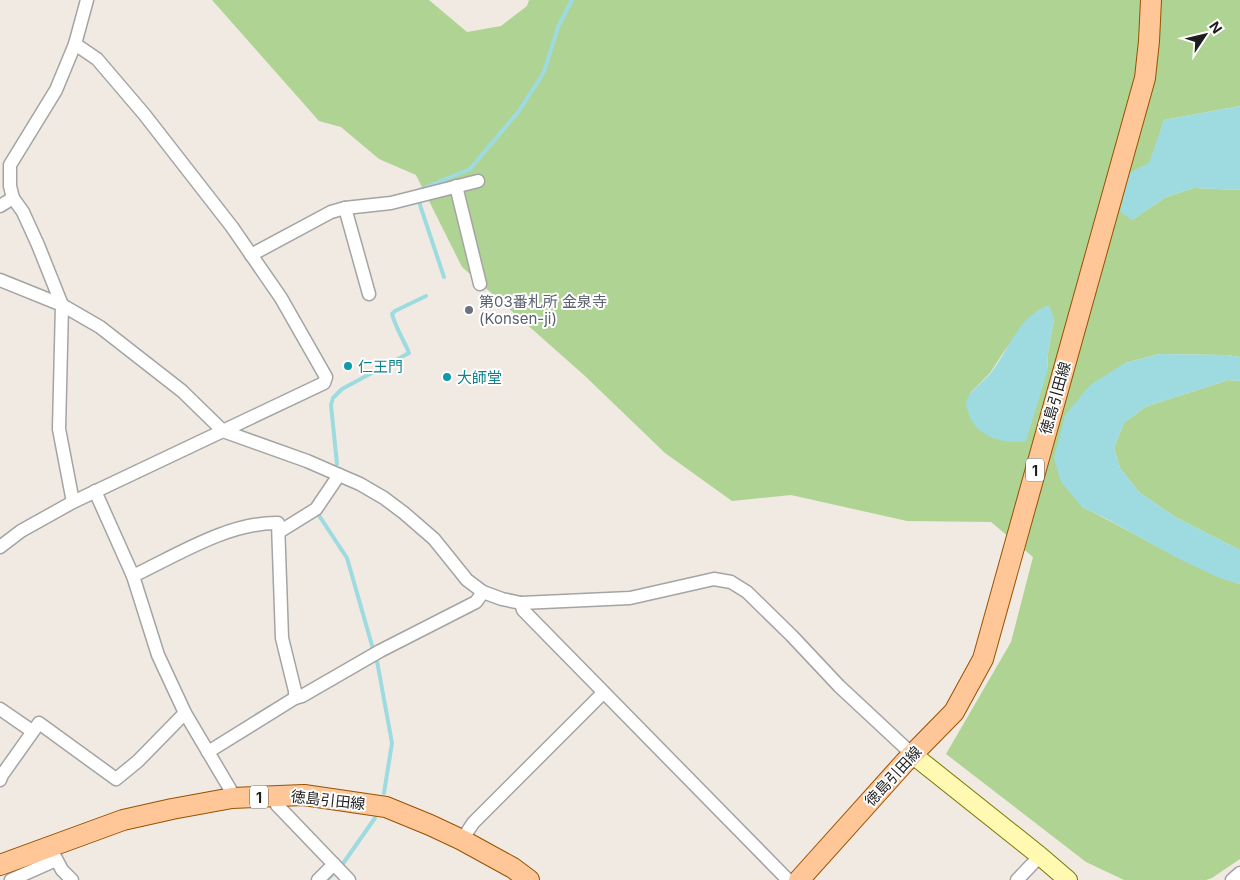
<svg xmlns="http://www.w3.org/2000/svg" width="1240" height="880" viewBox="0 0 1240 880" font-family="Inter,'Noto Sans JP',sans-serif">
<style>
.forest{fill:#aed393;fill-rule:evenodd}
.water{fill:#9edbe1}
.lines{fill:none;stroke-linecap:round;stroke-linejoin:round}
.stream{stroke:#9edbe1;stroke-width:4}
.street-casing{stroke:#a4a4a4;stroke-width:15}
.secondary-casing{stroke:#797700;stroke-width:20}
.primary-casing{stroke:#975200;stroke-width:22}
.street{stroke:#fff;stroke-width:12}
.secondary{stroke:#fff9b1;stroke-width:18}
.primary{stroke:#ffc698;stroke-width:20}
.worship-dot{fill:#6b7280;stroke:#fff;stroke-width:2}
.culture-dot{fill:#0f9aa8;stroke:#fff;stroke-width:2}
.labels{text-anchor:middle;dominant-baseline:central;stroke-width:4;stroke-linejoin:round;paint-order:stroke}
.shield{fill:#fff;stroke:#616161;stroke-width:1}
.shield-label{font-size:14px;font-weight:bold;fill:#1d1d1d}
.worship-label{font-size:15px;fill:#5b616d;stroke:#fff;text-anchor:start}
.culture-label{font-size:15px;fill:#0d838f;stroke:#fff;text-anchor:start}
.street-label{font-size:15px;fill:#1d1d1d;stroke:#fff}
</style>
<rect width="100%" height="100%" fill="#f0eae2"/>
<!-- forest -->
<g class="forest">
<path d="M212,0h217l38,32 34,-6 26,-20 2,-6h711v106l-76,14 -32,100 34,-23 28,-9 46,2v167l-13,-2 -68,-1 -34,9 -43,144c53,25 102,59 158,77v275l-28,19 -6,2h-82l-38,-18 -140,-108 65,-112 22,-85 -42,-35 -84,-1 -116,-26 -59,6 -67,-48 -80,-77 -123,-109 -46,-92 -37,-16 -38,-32 -22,-6zM1054,319l-6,34 -1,19 -77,21 20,-20 17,-26z"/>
<path d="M1228,380l12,1v169l-65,-33 -36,-25 -19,-24 -6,-20 10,-25 21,-16z"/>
</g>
<!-- water -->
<g class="water">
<path d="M1240,106v84l-46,-2 -28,9 -34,23 -12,-8 9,-39 20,-10 15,-43z"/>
<path d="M1049,305l5,14 -6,34 -1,19 -21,69c-21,4 -50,-4 -57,-27 -1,-3 -3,-7 -3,-11 2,-12 16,-20 24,-29 19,-24 28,-58 59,-69z"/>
<path d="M1159,354l68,1 13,2v24l-12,-1 -83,27 -21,16 -10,25 6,20 19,24 36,25 65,33v34l-20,-6 -41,-19 -72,-40 -25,-12 -21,-25 -7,-24 11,-43 25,-30 35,-22z"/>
</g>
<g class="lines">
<!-- stream -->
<g class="stream">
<path d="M419,190l51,-21 49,-58 25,-39 14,-45 14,-27"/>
<path d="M419,197l1,8 24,72"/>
<path d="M337,464l-6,-59 2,-7 9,-9 67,-36c-5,-13 -13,-24 -17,-39l3,-3 31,-15"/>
<path d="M318,514l29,44 26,91"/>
<path d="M377,661l15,82 -8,50"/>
<path d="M342,865l33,-47"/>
<path d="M327,880l6,-6"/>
</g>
<defs>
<g id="street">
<path d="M456,186l24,98"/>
<path d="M0,206l13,-8"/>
<path d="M345,208l24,86"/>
<path d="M251,255l80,-43 14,-4 46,-5 87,-22"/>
<path d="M0,280l62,25 38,22 82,64 41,40 84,30 53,23 24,14 20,15 30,26 33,41 16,12 19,7 19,4 109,-5 84,-19 17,3 16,10 45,44 47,50 73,68"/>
<path d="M95,491l38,85 25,79 27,58 45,76 2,9"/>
<path d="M73,502l-14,-73 3,-124 -24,-60 -15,-33 -10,-14 -3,-12v-21l46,-75 19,-46 12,-44"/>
<path d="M279,532l37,-23 23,-34"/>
<path d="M0,547l21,-16 52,-29 251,-119 2,-6 -45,-79 -49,-71 -88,-113 -47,-55 -22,-15"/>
<path d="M133,576c44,-21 96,-54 145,-53l4,115 13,53v7"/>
<path d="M521,603l2,7 265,270"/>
<path d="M0,709l32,22"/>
<path d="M208,752l87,-54 7,-2 78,-45 96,-49 7,-10"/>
<path d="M0,780l2,-5 37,-52 77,56 22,-18 47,-48"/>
<path d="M273,796l4,9 72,75"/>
<path d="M462,840l11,-17 130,-130"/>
<path d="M53,853l9,17 10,10"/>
<path d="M11,880l45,-20"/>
<path d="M318,880l16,-16"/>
<path d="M1017,880l23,-24"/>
<path d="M1232,880l8,-7"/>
</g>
<path id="secondary" d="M912,754l128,102 28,24"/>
<g id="primary">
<path d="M0,865l123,-45 49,-11 60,-11 72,-3 82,12 44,18 32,15 51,28 16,12"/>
<path d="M799,880l106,-118 49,-50 29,-53 162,-581 4,-37 2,-41"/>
</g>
</defs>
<!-- street casing -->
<use href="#street" class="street-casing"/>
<!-- secondary casing -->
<use href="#secondary" class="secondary-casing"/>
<!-- primary casing -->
<use href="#primary" class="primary-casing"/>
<!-- street -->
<use href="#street" class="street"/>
<!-- secondary -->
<use href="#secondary" class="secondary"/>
<!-- primary -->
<use href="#primary" class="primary"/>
</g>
<!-- markers -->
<circle class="worship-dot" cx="469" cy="310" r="5"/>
<g class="culture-dot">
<circle cx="348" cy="366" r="5"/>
<circle cx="447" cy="377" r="5"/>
</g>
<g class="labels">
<!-- shield labels -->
<g class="shield">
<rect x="1026" y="458.5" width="18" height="23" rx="4"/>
<rect x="250" y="785.5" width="18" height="23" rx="4"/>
</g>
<g class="shield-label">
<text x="1035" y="470">1</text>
<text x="259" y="797">1</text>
</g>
<!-- worship labels -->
<g class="worship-label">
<text x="479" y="301">第03番札所 金泉寺<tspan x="479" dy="17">(Konsen-ji)</tspan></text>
</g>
<!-- culture labels -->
<g class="culture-label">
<text x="358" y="366">仁王門</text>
<text x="457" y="377">大師堂</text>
</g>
<!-- street labels -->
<g class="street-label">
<text transform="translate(1055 398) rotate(-74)">徳島引田線</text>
<text transform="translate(893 776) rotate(-47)">徳島引田線</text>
<text transform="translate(328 800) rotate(6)">徳島引田線</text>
</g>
</g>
<!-- north arrow -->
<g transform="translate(1205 35) rotate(55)" stroke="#ffffff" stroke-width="4" paint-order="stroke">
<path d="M0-4L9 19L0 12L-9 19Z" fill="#1d1d1d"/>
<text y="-8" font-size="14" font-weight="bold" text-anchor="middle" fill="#1d1d1d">N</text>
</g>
</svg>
